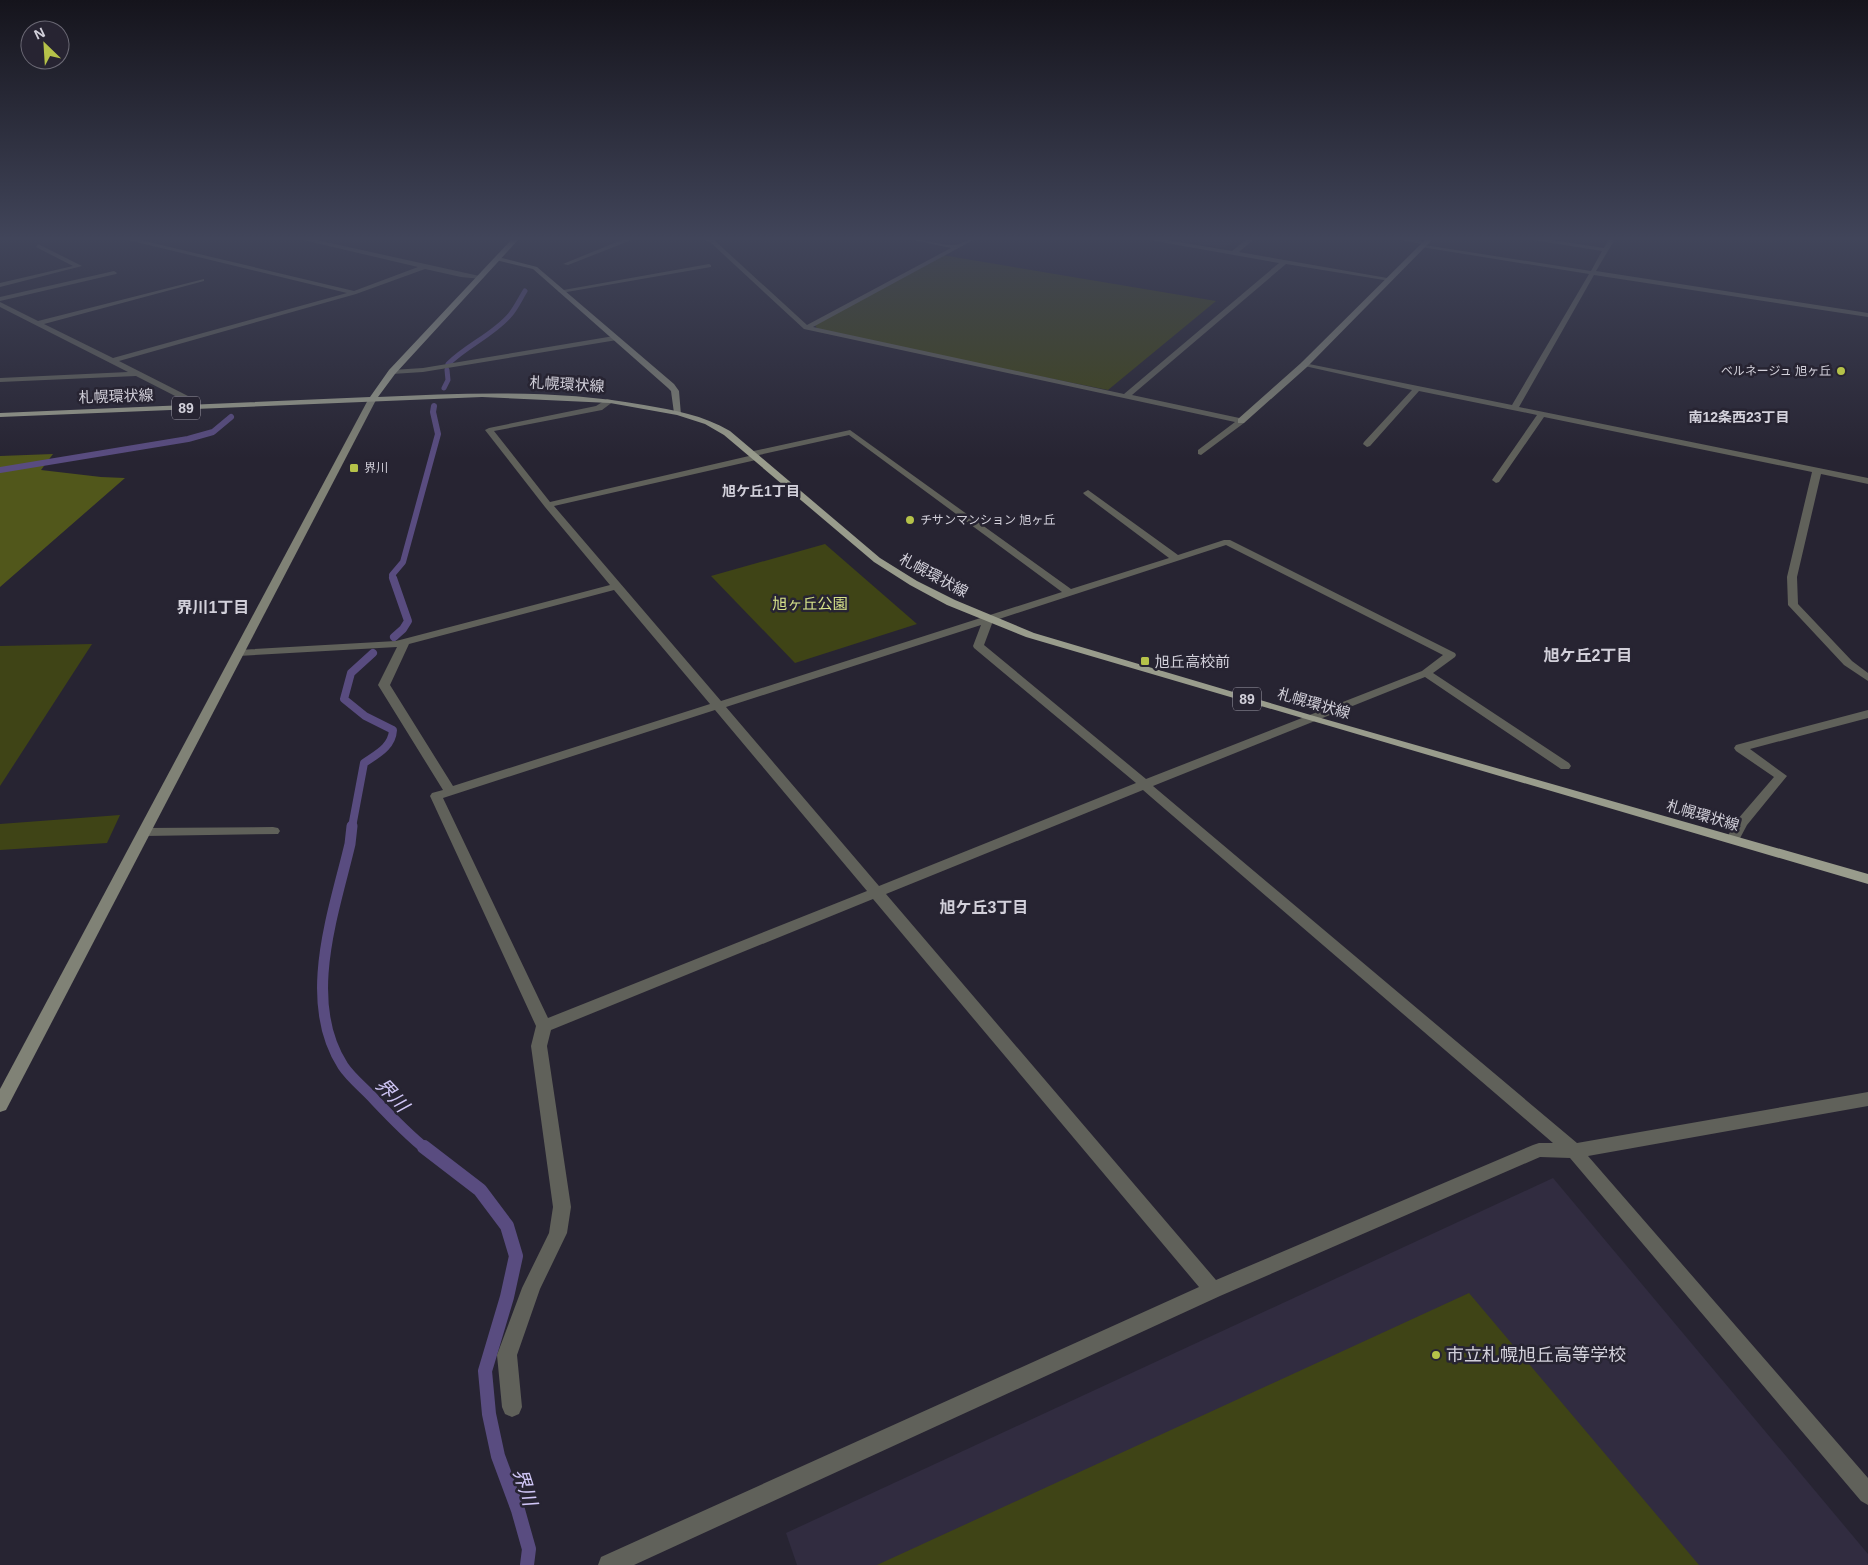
<svg xmlns="http://www.w3.org/2000/svg" width="1868" height="1565" viewBox="0 0 1868 1565" font-family="Helvetica,'Noto Sans JP',sans-serif">
<style>
.built{fill:#312c40}
.green{fill:#3f4416}
.forest{fill:#51571b}
.lines{fill:none;stroke-linecap:round;stroke-linejoin:round}
.stream-far4{stroke:#594c80;stroke-width:5}
.stream-far3{stroke:#594c80;stroke-width:6}
.stream-far2{stroke:#594c80;stroke-width:8}
.stream-far1{stroke:#594c80;stroke-width:11}
.stream{stroke:#594c80;stroke-width:14}
.street{fill:#60615a;fill-rule:evenodd}
.secondary{fill:#808276;fill-rule:evenodd}
.primary{fill:#999c8c;fill-rule:evenodd}
.poi-dot{fill:#b5c249;stroke:#272432;stroke-width:2}
.labels{text-anchor:middle;dominant-baseline:central;stroke-width:5;stroke-linejoin:round;paint-order:stroke}
.far-poi-label{font-size:12px;fill:#d2d0da;stroke:#272432;text-anchor:start}
.shield{fill:#272432;stroke:#9f9ca8;stroke-width:1}
.shield-label{font-size:14px;font-weight:bold;fill:#d2d0da}
.far-neighbourhood-label{font-size:14px;font-weight:bold;fill:#d2d0da;stroke:#272432}
.street-label{font-size:15px;fill:#d2d0da;stroke:#272432}
.park-label{font-size:15px;fill:#d6e28a;stroke:#272432}
.poi-label{font-size:15px;fill:#d2d0da;stroke:#272432;text-anchor:start}
.neighbourhood-label{font-size:16px;font-weight:bold;fill:#d2d0da;stroke:#272432}
.near-poi-label{font-size:18px;fill:#d2d0da;stroke:#272432;text-anchor:start}
.near-water-label{font-size:19px;font-style:italic;fill:#d0c6f6;stroke:#272432}
</style>
<rect width="100%" height="100%" fill="#272432"/>
<!-- built -->
<g class="built">
<path d="M1169,239h67l-8,7 -10,1z"/>
<path d="M1553,1178l315,376v11h-1071l-11,-32z"/>
</g>
<!-- green -->
<g class="green">
<path d="M942,255l274,46 -108,89 -289,-58 -4,-7z"/>
<path d="M825,544l92,80 -122,39 -84,-87z"/>
<path d="M92,644l-92,142v-140z"/>
<path d="M120,815l-13,28 -107,7v-26z"/>
<path d="M1469,1293l230,272h-822z"/>
</g>
<!-- forest -->
<path class="forest" d="M53,454l-12,16 60,7 24,1 -125,109v-131z"/>
<g class="lines">
<!-- stream-far4 -->
<g class="stream-far4">
<path d="M448,364c19,-19 45,-29 62,-49 6,-7 10,-16 15,-24"/>
<path d="M444,388l4,-8 -1,-10"/>
</g>
<!-- stream-far3 -->
<g class="stream-far3">
<path d="M0,470l188,-31 25,-7 18,-15"/>
<path d="M393,579l-1,-4 11,-13 35,-128 -5,-22 1,-6"/>
</g>
<!-- stream-far2 -->
<g class="stream-far2">
<path d="M393,578l15,43 -5,8 -9,8"/>
<path d="M352,827l12,-64c13,-9 28,-16 29,-33l-28,-14 -21,-17 7,-26 22,-20"/>
</g>
<!-- stream-far1 -->
<path class="stream-far1" d="M352,826l-2,18c-16,68 -49,157 -7,222 8,12 21,22 31,33 17,18 33,35 52,50"/>
<!-- stream -->
<path class="stream" d="M424,1147l56,43 27,36 9,30 -9,41 -22,74 4,43 9,42 20,54 11,39 -2,16"/>
<!-- street -->
<g class="street">
<path d="M124,239h12l218,52 64,-24 -119,-28h13l172,38 -3,2 -20,-2 -36,-8 -69,25 -237,67 69,35 4,12 -4,2 -4,-2 -3,-9 -45,-23 -136,6v-4l128,-6 -128,-65v-5l38,19 166,-42v2l-160,43 69,34 234,-65z"/>
<path d="M624,239h10l-66,26 -5,-1z"/>
<path d="M703,239l11,1 93,85 144,-77 -42,-9c15,0 34,7 46,6 7,-1 11,-6 20,-6l-162,88 311,67 155,-131 -135,-24h17l71,12 15,-12h7l-15,13 154,27 -3,2 -104,-17 -154,131 112,24v4l-43,32 -3,-1v-4l37,-28 -431,-93 -94,-87z"/>
<path d="M1395,239h19l16,4 -3,2z"/>
<path d="M1527,239h18l59,9 5,-9h6l-19,32 272,42v4l-274,-42 -75,132 349,71v6l-47,-10 -24,103 1,27 54,57 16,12v8l-24,-16 -56,-60 -1,-28 25,-105 -268,-55 -45,65 -3,1 -4,-3 45,-65 -118,-24 -49,55 -3,1 -4,-3 1,-2 48,-52 -112,-25 4,-2 208,42 77,-131 -168,-27 3,-2 167,26 11,-20z"/>
<path d="M38,244l44,22 -82,21v-4l73,-17 -37,-19z"/>
<path d="M709,264l2,1v2l-150,26 -3,-2z"/>
<path d="M114,271l3,2 -1,1 -116,27v-4z"/>
<path d="M614,336h3v4l-194,32 -31,2 -4,-2 4,-2 31,-2z"/>
<path d="M607,399l7,2 -12,9 -108,21 56,71 199,-46v-4l101,-22 221,159 98,-31 -84,-63 -2,-2 5,-3 90,65 46,-15h6l225,113 1,2 -1,2 -22,16 136,90 2,3 -2,3h-8l-136,-92 -272,109 424,357 291,-51v14l-280,50 280,322v27l-7,-4 -291,-343 -30,-1 -320,139 -586,269h-36l3,-8 598,-270 -326,-388 -322,131 -4,16 24,161 -4,26 -27,56 -23,66 5,52 -3,7 -7,3 -7,-3 -3,-7 -5,-52 25,-67 27,-55 4,-26 -22,-161 5,-20 -106,-230 2,-3 11,-3 -65,-105 19,-38 -159,9 -5,-3 5,-3 158,-9 214,-56 -65,-78 -60,-77 4,-2 107,-22zM849,435l213,157 -341,109 -167,-195 202,-46 4,-3 -1,-2zM1226,545l217,110 -21,16 -276,108 -162,-134 9,-24zM614,590l96,114 -257,82 -63,-101 19,-41zM981,625l-8,21 1,2 162,135 -257,103 -153,-179zM715,710l152,181 -319,127 -105,-220zM1143,790l8,7 402,346h-14l-6,2 -317,135 -330,-386z"/>
<path d="M1868,710v8l-118,31 37,27 -40,49 -9,17h-10l-2,-3 11,-19 37,-43 -38,-26 -2,-3 2,-3z"/>
<path d="M273,827l5,1 2,3 -2,3 -133,2 -7,-4 7,-4z"/>
</g>
<!-- secondary -->
<g class="secondary">
<path d="M1426,239h7l-126,128 -63,56h-6v-4l63,-56z"/>
<path d="M498,257l39,10 137,117 5,7 2,24 -7,-2 -3,-22 -3,-3 -135,-119 -37,-9z"/>
<path d="M369,398l7,2 -370,710 -6,2v-23z"/>
</g>
<!-- primary -->
<path class="primary" d="M512,239h7l-124,135 -17,23c89,-4 178,-8 266,8 30,5 59,10 86,26l150,127 37,23 38,19 79,33 280,83 554,158v10l-842,-247 -79,-32 -37,-20 -36,-23 -150,-127 -19,-11 -28,-9 -67,-12 -128,-6 -482,20v-4l370,-16 19,-27z"/>
</g>
<!-- sky -->
<linearGradient id="sky" x2="0" y2="1"><stop stop-color="#15141c"/><stop offset="0.52" stop-color="#41455a"/><stop offset="1" stop-color="#41455a" stop-opacity="0"/></linearGradient>
<rect width="1868" height="459" fill="url(#sky)"/>
<!-- markers -->
<g class="poi-dot">
<circle cx="1841" cy="371" r="5"/>
<rect x="349" y="463" width="10" height="10" rx="2.5"/>
<circle cx="910" cy="520" r="5"/>
<rect x="1140" y="656" width="10" height="10" rx="2.5"/>
<circle cx="1436" cy="1355" r="5"/>
</g>
<g class="labels">
<!-- far-poi labels -->
<g class="far-poi-label">
<text x="1831" y="371" text-anchor="end">ベルネージュ 旭ヶ丘</text>
<text x="364" y="468">界川</text>
<text x="920" y="520">チサンマンション 旭ヶ丘</text>
</g>
<!-- shield labels -->
<g class="shield">
<rect x="172" y="396.5" width="28" height="23" rx="4"/>
<rect x="1233" y="687.5" width="28" height="23" rx="4"/>
</g>
<g class="shield-label">
<text x="186" y="408">89</text>
<text x="1247" y="699">89</text>
</g>
<!-- far-neighbourhood labels -->
<g class="far-neighbourhood-label">
<text x="1739" y="417">南12条西23丁目</text>
<text x="761" y="491">旭ケ丘1丁目</text>
</g>
<!-- street labels -->
<g class="street-label">
<text transform="translate(567 384) rotate(3)">札幌環状線</text>
<text transform="translate(116 396) rotate(-2)">札幌環状線</text>
<text transform="translate(934 575) rotate(28)">札幌環状線</text>
<text transform="translate(1314 703) rotate(16)">札幌環状線</text>
<text transform="translate(1703 815) rotate(16)">札幌環状線</text>
</g>
<!-- park labels -->
<g class="park-label">
<text x="810" y="603">旭ヶ丘公園</text>
</g>
<!-- poi labels -->
<g class="poi-label">
<text x="1155" y="661">旭丘高校前</text>
</g>
<!-- neighbourhood labels -->
<g class="neighbourhood-label">
<text x="213" y="607">界川1丁目</text>
<text x="1588" y="655">旭ケ丘2丁目</text>
<text x="984" y="907">旭ケ丘3丁目</text>
</g>
<!-- near-poi labels -->
<g class="near-poi-label">
<text x="1446" y="1355">市立札幌旭丘高等学校</text>
</g>
<!-- near-water labels -->
<g class="near-water-label">
<text transform="translate(392 1095) rotate(47)">界川</text>
<text transform="translate(525 1487) rotate(72)">界川</text>
</g>
</g>
<!-- north arrow -->
<g transform="translate(45 45) rotate(335)"><circle r="24" fill="#272432" stroke="#6b6975"/>
<path d="M0-4L9 19L0 12L-9 19Z" fill="#b5c249"/>
<text y="-8" font-size="14" font-weight="bold" text-anchor="middle" fill="#d2d0da">N</text>
</g>
</svg>
